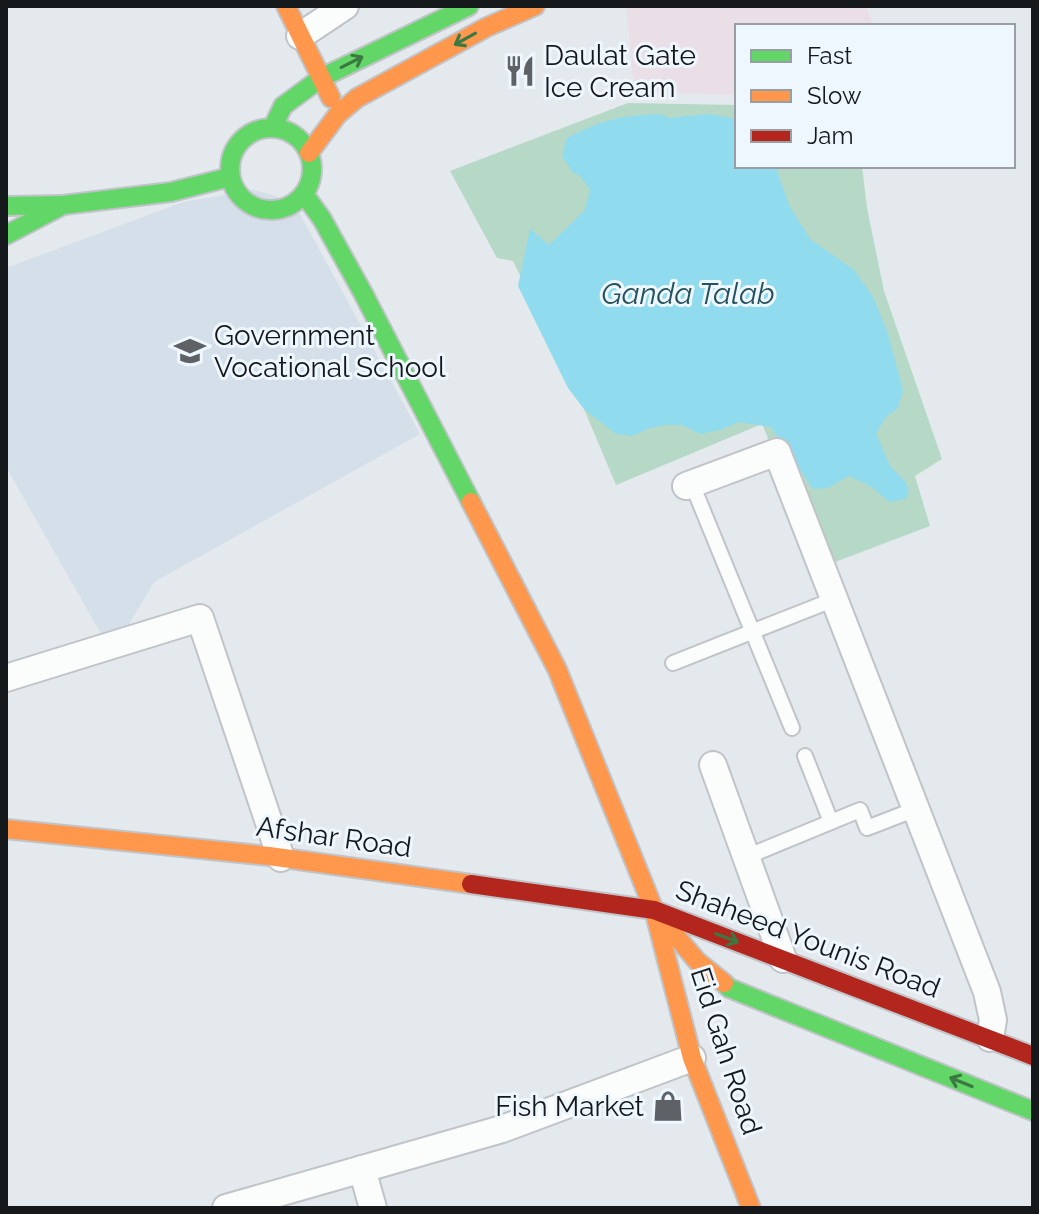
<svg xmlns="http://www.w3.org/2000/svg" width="1039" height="1214" viewBox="0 0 1039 1214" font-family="Raleway,sans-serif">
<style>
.commercial{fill:#eadfe6}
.built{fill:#d4dfe9}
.green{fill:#b5d8c7}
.water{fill:#90dbed}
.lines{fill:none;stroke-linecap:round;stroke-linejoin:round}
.lane-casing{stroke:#c0c4c8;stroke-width:18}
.street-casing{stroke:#c0c4c8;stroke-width:30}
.fast-casing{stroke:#c0c4c8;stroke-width:22}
.slow-casing{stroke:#c0c4c8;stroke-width:22}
.jam-casing{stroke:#c0c4c8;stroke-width:22}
.lane{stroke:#fbfcfc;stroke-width:14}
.street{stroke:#fbfcfc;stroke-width:26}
.fast{stroke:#63d668;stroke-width:18}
.slow{stroke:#ff974d;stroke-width:18}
.jam{stroke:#b3261e;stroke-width:18}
.oneway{stroke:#3c7842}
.labels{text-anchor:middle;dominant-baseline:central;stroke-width:6;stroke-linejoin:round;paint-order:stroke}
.poi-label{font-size:28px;fill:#16191c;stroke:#eef6fe;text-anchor:start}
.street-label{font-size:28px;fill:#16191c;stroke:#eef6fe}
.water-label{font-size:30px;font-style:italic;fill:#24525d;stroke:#eef6fe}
</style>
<rect width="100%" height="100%" fill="#e4e9ee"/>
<!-- commercial -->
<path class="commercial" d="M626,6h240l8,20h-137v69l-66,-2 -36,4z"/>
<!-- built -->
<path class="built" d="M254,190l22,6 24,18 120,220 -266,148 -36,61 -10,3 -102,-179v-199l177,-66z"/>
<!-- green -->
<path class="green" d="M628,103l109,2v61h125l5,42 17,83 58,168 -27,17 15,50 -108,41 -60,-143 -146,61 -48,-114 -55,-110 -16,-3 -47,-87z"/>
<!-- water -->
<path class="water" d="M659,114l11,4 39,-4 28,5v47h41l-1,5 13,36 20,32 44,31 19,27 14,34 16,59 -5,18 -13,10 -9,16 14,32 15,15 4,10 -4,8 -15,3 -20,-16 -21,-10 -21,12 -15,1 -42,-62 -32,-5 -19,8 -20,4 -18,-9h-16l-16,3 -18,8 -16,-2 -32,-25 -16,-21 -50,-102 12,-57 19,16 36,-35 5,-21 -11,-14 -6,-2 -11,-17 5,-18c35,-18 52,-22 92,-24z"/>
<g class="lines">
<defs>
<g id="lane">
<path d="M692,484l100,244"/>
<path d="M673,663l162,-64"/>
<path d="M805,756l26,66"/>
<path d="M746,857l114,-47 7,18 49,-19"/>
</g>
<g id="street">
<path d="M300,36l45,-30"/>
<path d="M686,486l91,-34 210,540 6,28 -3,18"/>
<path d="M6,678l194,-60 81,240"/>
<path d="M713,765l70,194"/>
<path d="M362,1169l11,39"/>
<path d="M226,1208l276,-79 190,-71"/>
</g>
<g id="fast">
<path d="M273,127l10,-21 38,-28 148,-72"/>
<circle cx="271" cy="169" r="41"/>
<path d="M304,194l18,25 41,74 108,209"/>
<path d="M6,206l57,-1"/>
<path d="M6,235l57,-30 108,-13 59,-15"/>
<path d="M724,983l5,5 304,123"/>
</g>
<g id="slow">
<path d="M286,6l45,92"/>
<path d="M309,153l29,-39 19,-16 130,-71 48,-21"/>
<path d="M471,502l86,167 97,241 43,51 27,22"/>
<path d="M6,829l263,27 202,28"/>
<path d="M654,910l38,148 59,150"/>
</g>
<path id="jam" d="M471,884l183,26 379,146"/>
</defs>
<!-- lane casing -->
<use href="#lane" class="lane-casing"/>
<!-- street casing -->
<use href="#street" class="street-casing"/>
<!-- fast casing -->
<use href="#fast" class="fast-casing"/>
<!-- slow casing -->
<use href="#slow" class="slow-casing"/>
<!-- jam casing -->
<use href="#jam" class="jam-casing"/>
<!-- lane -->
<use href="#lane" class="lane"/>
<!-- street -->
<use href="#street" class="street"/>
<!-- fast -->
<use href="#fast" class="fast"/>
<!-- slow -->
<use href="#slow" class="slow"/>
<!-- jam -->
<use href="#jam" class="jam"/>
</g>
<!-- one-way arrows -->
<defs><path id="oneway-shaft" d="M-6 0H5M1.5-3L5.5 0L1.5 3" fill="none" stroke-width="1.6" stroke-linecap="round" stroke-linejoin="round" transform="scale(2)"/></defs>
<g class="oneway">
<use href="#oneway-shaft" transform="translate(465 39) rotate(151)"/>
<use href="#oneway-shaft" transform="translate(352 62) rotate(-27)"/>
<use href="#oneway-shaft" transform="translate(727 938) rotate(21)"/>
<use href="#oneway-shaft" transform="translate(961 1082) rotate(-158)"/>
</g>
<!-- icons -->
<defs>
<symbol id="restaurant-bare" viewBox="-9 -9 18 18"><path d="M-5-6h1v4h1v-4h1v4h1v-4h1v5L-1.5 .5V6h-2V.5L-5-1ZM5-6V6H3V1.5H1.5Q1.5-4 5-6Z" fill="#5e6266" stroke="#eef6fe" stroke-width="2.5" paint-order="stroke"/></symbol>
<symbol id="school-bare" viewBox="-9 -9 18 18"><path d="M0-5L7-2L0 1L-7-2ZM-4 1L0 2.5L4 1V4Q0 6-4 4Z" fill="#5e6266" stroke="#eef6fe" stroke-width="2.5" paint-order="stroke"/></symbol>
<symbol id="shop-bare" viewBox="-9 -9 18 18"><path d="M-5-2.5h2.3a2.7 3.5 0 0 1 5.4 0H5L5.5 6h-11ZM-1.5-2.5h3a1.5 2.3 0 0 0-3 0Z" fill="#5e6266" stroke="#eef6fe" stroke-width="2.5" paint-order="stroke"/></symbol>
</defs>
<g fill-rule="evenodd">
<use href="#restaurant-bare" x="498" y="49" width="44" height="44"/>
<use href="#school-bare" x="168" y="329" width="44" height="44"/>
<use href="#shop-bare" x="646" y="1084" width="44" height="44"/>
</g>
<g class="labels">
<!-- poi labels -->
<g class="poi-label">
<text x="544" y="55">Daulat Gate<tspan x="544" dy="32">Ice Cream</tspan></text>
<text x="214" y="335">Government<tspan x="214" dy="32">Vocational School</tspan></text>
<text x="644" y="1106" text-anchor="end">Fish Market</text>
</g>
<!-- street labels -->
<g class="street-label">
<text transform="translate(334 837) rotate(8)">Afshar Road</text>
<text transform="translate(808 939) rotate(21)">Shaheed Younis Road</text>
<text transform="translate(726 1051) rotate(72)">Eid Gah Road</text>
</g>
<!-- water labels -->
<g class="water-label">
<text x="688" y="293">Ganda Talab</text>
</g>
</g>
<!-- border -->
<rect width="1039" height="1214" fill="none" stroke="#16191c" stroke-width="16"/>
<!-- legend -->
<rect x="735" y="24" width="280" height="144" fill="#eef6fe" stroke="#989ea4" stroke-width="2"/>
<rect x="751" y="50" width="40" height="12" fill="#63d668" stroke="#989ea4" stroke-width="2"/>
<text x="807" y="64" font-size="24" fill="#16191c">Fast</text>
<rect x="751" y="90" width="40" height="12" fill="#ff974d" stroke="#989ea4" stroke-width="2"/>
<text x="807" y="104" font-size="24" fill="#16191c">Slow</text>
<rect x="751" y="130" width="40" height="12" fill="#b3261e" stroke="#989ea4" stroke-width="2"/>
<text x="807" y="144" font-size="24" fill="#16191c">Jam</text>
</svg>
